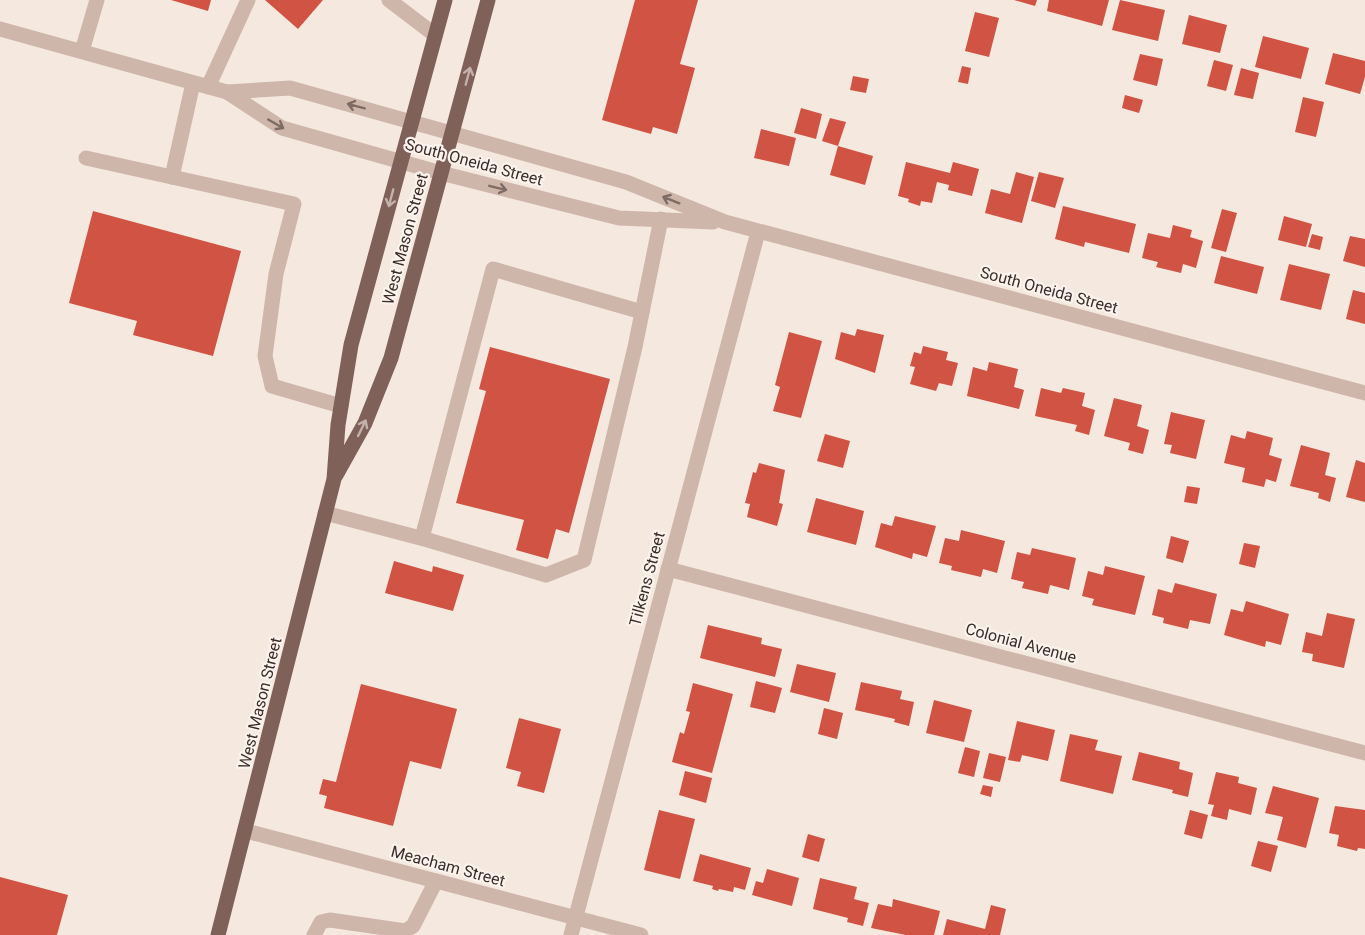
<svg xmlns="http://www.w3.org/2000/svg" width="1365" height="935" viewBox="0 0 1365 935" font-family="Roboto,sans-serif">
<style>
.building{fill:#d05343}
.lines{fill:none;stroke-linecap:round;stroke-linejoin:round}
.minor{stroke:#cfb6aa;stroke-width:15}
.major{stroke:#7f615a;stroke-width:15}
.oneway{stroke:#c4b1ab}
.oneway2{stroke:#7e6b64}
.labels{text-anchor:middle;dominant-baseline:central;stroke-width:4.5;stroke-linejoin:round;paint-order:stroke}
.street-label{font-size:16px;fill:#3c2d2a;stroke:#fcf3ed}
</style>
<rect width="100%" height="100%" fill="#f5e8df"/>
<!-- building -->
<g class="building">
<path d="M171,0h40l-3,11z"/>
<path d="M265,0h58l-25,29z"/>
<path d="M635,0h63l-18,64 15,4 -18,66 -24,-7 -2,7 -49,-14z"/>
<path d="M1014,0h23l-2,6z"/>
<path d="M1049,0h60l-7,26 -55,-15z"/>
<path d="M1120,0l45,10 -7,31 -46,-11z"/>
<path d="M975,12l24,6 -10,39 -24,-6z"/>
<path d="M1189,15l38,10 -7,28 -38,-9z"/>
<path d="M1263,36l46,12 -8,31 -46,-12z"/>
<path d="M1333,53l32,8v16l-5,17 -35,-10z"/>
<path d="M1140,54l23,5 -6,27 -24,-6z"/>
<path d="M1214,60l19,5 -7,26 -19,-5z"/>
<path d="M962,66l9,2 -3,16 -10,-2z"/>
<path d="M1241,68l18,5 -6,26 -19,-4z"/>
<path d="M853,76l16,3 -3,14 -16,-3z"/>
<path d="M1125,95l18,5 -4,13 -17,-5z"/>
<path d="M1303,97l21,5 -8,35 -21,-5z"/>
<path d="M801,108l21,6 -6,25 -22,-6z"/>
<path d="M830,118l16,4 -8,24 35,10 -8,29 -35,-10 8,-29 -16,-5z"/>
<path d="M761,129l35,9 -7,28 -35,-8z"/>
<path d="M906,162l44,11 3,-11 26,7 -7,27 -24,-6 1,-5 -12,-3 -5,21 -11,-2 -1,5 -12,-4 1,-3 -11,-3z"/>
<path d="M1016,172l18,5 -12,46 -37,-10 6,-24 19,5z"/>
<path d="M1039,172l25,6 -9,30 -24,-7z"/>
<path d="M1063,206l73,18 -7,29 -44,-11 -1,5 -29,-8z"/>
<path d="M1222,209l15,4 -11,39 -15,-4z"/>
<path d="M93,211l148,40 -28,105 -80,-21 4,-14 -68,-18z"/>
<path d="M1284,216l28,8 -6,23 -28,-7z"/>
<path d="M1173,225l19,5 -2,7 13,4 -7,27 -13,-4 -2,9 -25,-6 2,-5 -16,-4 6,-25 22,5z"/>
<path d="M1312,234l11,3 -3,13 -12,-3z"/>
<path d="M1350,236l15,3v28l-22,-6z"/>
<path d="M1221,256l43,11 -7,27 -43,-11z"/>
<path d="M1289,264l41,10 -9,36 -41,-10z"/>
<path d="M1353,290l12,3v31l-19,-5z"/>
<path d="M857,329l27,6 -9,38 -40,-14 6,-27 14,4z"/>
<path d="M789,332l33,9 -21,77 -28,-7 7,-24 -5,-2z"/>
<path d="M923,346l25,6 -2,8 12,3 -6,23 -13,-3 -3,8 -26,-7 5,-17 -5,-1 4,-14 7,2z"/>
<path d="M490,347l120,32 -41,154 -13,-4 -8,30 -32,-9 8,-30 -68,-17 30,-112 -7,-2z"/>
<path d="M989,362l29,7 -4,18 10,3 -5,19 -52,-13 6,-29 14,4z"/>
<path d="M1041,388l20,5 2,-5 22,5 -3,13 13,4 -6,25 -14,-4 2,-6 -42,-9z"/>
<path d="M1114,398l28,7 -5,21 12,4 -6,24 -15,-4 2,-7 -26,-7z"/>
<path d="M1171,412l34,8 -9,39 -26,-6 2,-8 -8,-1z"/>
<path d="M1247,431l26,7 -4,17 13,4 -6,23 -10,-3 -2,8 -22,-5 3,-14 -21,-5 7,-28 14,4z"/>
<path d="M825,434l25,7 -7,27 -26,-7z"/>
<path d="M1301,445l29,8 -5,22 11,3 -6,24 -12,-4 1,-5 -29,-7z"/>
<path d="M1356,460l9,3v39l-19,-5z"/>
<path d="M759,463l26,7 -6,33 4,1 -6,22 -30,-9 3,-13 -5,-1 8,-31 3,1z"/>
<path d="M1187,486l13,2 -3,16 -13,-2z"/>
<path d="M816,498l48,13 -8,34 -49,-13z"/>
<path d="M895,516l41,10 -9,31 -14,-4 -1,6 -37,-12 6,-24 11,3z"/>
<path d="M961,530l44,11 -8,32 -14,-4 -2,8 -30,-7 1,-4 -13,-3 6,-25 14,3z"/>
<path d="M1171,536l18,5 -6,22 -17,-5z"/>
<path d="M1244,543l16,3 -5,22 -16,-4z"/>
<path d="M1032,548l44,10 -7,32 -19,-5 -2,9 -26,-6 2,-6 -13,-3 6,-27 13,3z"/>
<path d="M394,561l38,11 1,-6 31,9 -11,36 -68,-18z"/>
<path d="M1105,566l40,10 -10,39 -43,-10 2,-6 -12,-3 6,-25 15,4z"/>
<path d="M1175,583l42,11 -7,30 -20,-4 -2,9 -25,-6 1,-5 -12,-3 6,-26 14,4z"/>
<path d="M1246,601l43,13 -8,31 -15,-4 -1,6 -41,-12 7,-26 12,3z"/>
<path d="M1327,613l28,6 -11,49 -32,-7 1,-7 -11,-2 4,-20 16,4z"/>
<path d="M708,625l54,13 -1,6 21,5 -7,28 -75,-19z"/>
<path d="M797,664l39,9 -7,29 -39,-10z"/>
<path d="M756,681l26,7 -7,25 -25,-6z"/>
<path d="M861,682l41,9 -2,8 14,3 -5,24 -15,-4 1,-3 -40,-9z"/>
<path d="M693,683l40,11 -21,79 -40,-11 8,-30 4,2 6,-22 -4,-1z"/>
<path d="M361,684l96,25 -16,60 -31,-8 -17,65 -69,-18 3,-12 -8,-2 4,-15 13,3z"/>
<path d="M934,700l38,10 -8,32 -38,-9z"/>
<path d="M824,708l19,5 -6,26 -19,-5z"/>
<path d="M519,718l42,11 -17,64 -27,-7 4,-14 -15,-4z"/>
<path d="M1017,721l38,9 -7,31 -26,-6 -2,7 -12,-2z"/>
<path d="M1070,734l28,6 -3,10 27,6 -9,38 -53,-13z"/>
<path d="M965,747l15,4 -6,26 -16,-4z"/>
<path d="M1139,752l41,10 -1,7 14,4 -5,24 -16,-4 1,-3 -41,-10z"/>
<path d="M989,753l17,4 -6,25 -17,-4z"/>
<path d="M685,771l27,7 -6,25 -27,-8z"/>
<path d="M1216,772l23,5 -1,6 19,5 -6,27 -22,-6 -2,11 -16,-4 3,-11 -6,-1z"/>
<path d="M983,785l10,2 -2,10 -11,-3z"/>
<path d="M1273,786l46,12 -13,50 -29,-8 6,-23 -18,-4z"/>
<path d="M1335,806l30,4v39l-7,-1 -1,3 -20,-5 2,-11 -10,-2z"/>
<path d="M659,810l36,9 -15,60 -36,-9z"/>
<path d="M1190,810l18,5 -6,24 -18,-5z"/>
<path d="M808,834l17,5 -6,23 -17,-5z"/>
<path d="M1258,841l20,5 -7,26 -20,-6z"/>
<path d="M700,854l51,14 -6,22 -11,-3 -1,5 -14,-3 -1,2 -6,-2 1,-3 -20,-5z"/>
<path d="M767,869l32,9 -7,28 -40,-11 4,-14 7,2z"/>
<path d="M0,877l68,18 -11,40h-57z"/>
<path d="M820,878l37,9 -3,12 15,4 -6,23 -16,-4 1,-4 -35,-9z"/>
<path d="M893,899l47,12 -6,24h-28l-35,-7 7,-24 14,3z"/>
<path d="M991,905l15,4 -6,26h-57l4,-16 38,10z"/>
</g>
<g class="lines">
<!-- minor -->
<g class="minor">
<path d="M389,0l46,35"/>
<path d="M0,29l227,63 55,36 159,45 178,45 94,4"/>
<path d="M82,51l15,-51"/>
<path d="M208,87l40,-87"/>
<path d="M227,92l63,-4 336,94 99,40 640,171"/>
<path d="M86,158l208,46 -18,70 -11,82 7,30 69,20"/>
<path d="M172,177l21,-94"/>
<path d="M325,513l103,27 118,35 38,-15 51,-213 26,-128"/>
<path d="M422,538l71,-269 149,43"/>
<path d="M668,569l697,184"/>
<path d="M246,831l395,104"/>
<path d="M314,935l7,-13 9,-2 75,11 8,-5 23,-45"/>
<path d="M571,935l187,-703"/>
</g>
<!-- major -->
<g class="major">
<path d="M336,475l29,-52 26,-65 97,-358"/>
<path d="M218,935l116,-456 4,-54 13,-80 94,-345"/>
</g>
</g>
<!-- one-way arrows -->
<defs><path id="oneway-shaft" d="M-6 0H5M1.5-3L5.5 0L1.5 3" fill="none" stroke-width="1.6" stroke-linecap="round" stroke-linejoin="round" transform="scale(1.5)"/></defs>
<g class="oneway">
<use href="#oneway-shaft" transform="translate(468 76) rotate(-75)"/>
<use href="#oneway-shaft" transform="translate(391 198) rotate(105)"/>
<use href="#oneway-shaft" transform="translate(362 428) rotate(-64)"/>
</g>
<g class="oneway2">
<use href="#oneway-shaft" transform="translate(356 106) rotate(-165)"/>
<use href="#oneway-shaft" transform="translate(276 124) rotate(30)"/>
<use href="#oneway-shaft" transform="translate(498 188) rotate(14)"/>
<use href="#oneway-shaft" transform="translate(671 200) rotate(-158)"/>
</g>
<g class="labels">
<!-- street labels -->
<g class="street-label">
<text transform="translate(474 162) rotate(15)">South Oneida Street</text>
<text transform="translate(405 239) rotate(-75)">West Mason Street</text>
<text transform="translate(1049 290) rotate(15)">South Oneida Street</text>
<text transform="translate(647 579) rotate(-75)">Tilkens Street</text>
<text transform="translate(1021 643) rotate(15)">Colonial Avenue</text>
<text transform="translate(260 703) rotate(-76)">West Mason Street</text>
<text transform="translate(448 866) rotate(15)">Meacham Street</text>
</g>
</g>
</svg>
